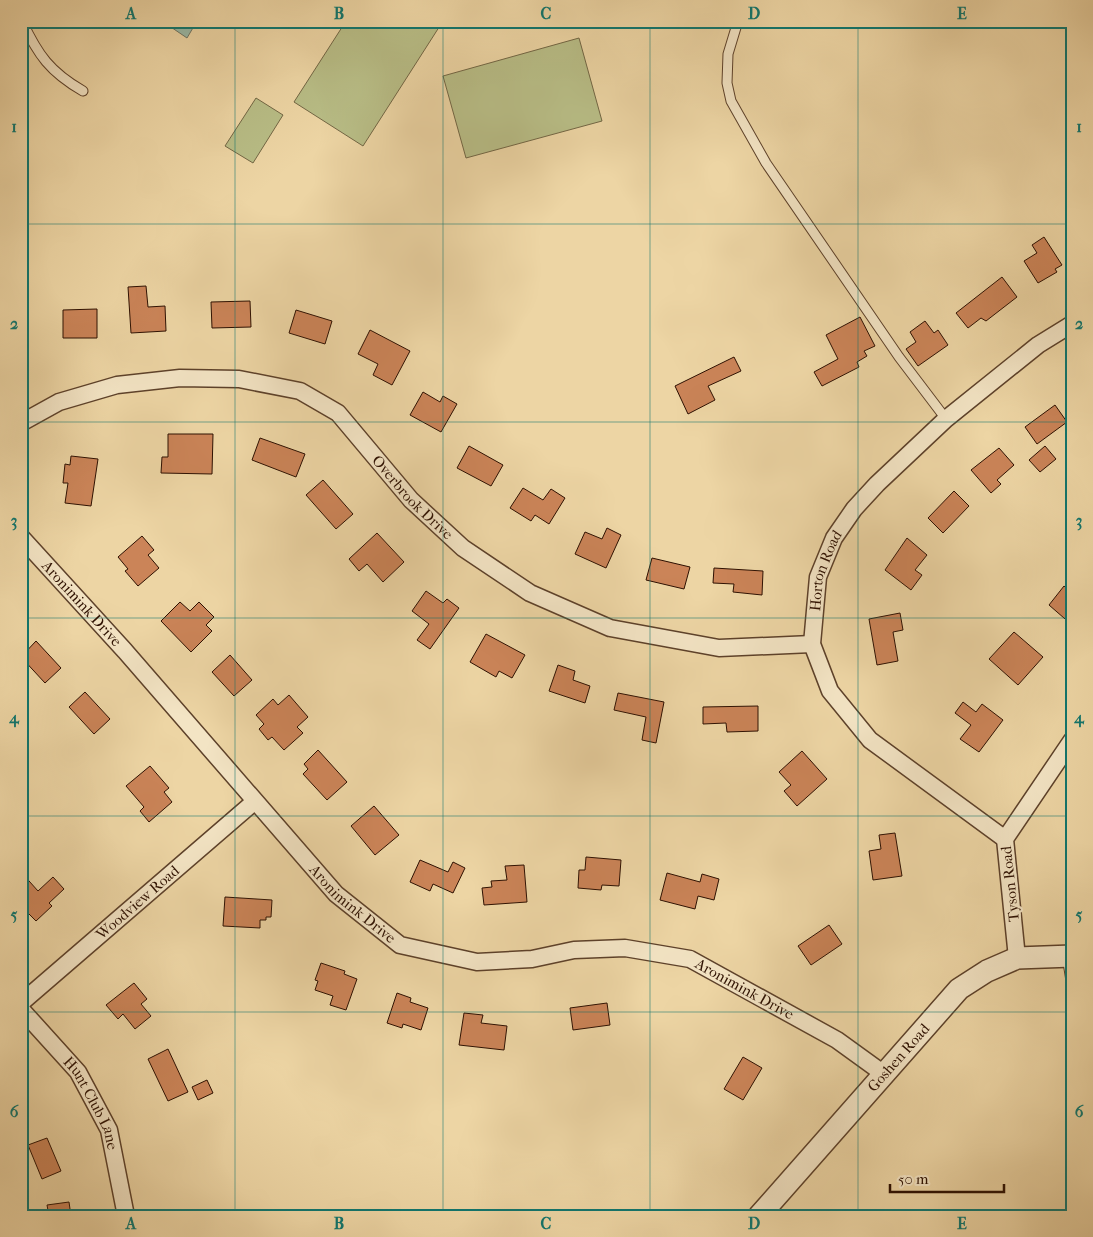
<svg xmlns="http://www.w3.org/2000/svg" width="1093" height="1237" viewBox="0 0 1093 1237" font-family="'IM FELL French Canon',serif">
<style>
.green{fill:#b8bd86;stroke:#726644}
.water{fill:#99b9a7;stroke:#6e7565}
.building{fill:#cb8458;stroke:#2d1001}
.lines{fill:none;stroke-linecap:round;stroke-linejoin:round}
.service-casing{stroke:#5d412a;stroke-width:11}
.minor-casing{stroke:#5d412a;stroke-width:19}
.tertiary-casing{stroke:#5d412a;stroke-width:24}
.service{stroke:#f3e4c4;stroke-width:9}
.minor{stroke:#f3e4c4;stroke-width:16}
.tertiary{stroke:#f3e4c4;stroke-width:21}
.grid{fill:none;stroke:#0f766e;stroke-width:1;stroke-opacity:0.55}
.labels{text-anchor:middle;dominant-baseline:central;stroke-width:4.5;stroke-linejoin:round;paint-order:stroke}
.street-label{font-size:15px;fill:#2d1001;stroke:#f3e4c4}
.neatline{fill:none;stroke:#0f766e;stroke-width:2}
.grid-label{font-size:16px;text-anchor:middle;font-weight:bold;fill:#0f766e}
</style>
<rect width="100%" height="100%" fill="#edd5a4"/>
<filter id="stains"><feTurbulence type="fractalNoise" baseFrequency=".004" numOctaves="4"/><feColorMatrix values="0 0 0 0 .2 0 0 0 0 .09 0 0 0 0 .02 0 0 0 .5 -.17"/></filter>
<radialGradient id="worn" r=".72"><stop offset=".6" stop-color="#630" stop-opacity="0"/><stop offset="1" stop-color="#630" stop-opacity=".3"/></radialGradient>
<!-- green -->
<g class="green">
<path d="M346,21h97l-80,125 -69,-44z"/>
<path d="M579,38l23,83 -136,37 -23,-82z"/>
<path d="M256,98l27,17 -30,48 -28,-17z"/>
</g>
<!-- water -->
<path class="water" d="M162,21h35l-10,17z"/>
<!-- building -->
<g class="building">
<path d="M1044,237l18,28 -7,4 2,3 -19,11 -14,-22 13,-8 -5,-8z"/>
<path d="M1002,277l15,20 -31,24 -5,-3 -13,10 -12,-15z"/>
<path d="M146,286l2,21 17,-1 1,25 -35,2 -3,-46z"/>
<path d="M250,301l1,26 -39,1 -1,-26z"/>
<path d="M97,309v29h-34v-28z"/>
<path d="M296,310l36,11 -7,23 -36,-11z"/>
<path d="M860,317l15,29 -11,5 3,5 -10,6 2,5 -37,19 -8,-14 24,-13 -12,-24z"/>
<path d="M925,321l9,12 4,-3 10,15 -30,21 -12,-17 10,-7 -6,-10z"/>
<path d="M370,330l40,21 -18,34 -19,-10 5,-11 -20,-10z"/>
<path d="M734,357l7,14 -33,15 7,14 -27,14 -13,-28z"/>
<path d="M423,392l17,10 3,-6 14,8 -16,28 -31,-17z"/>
<path d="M1055,405l12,17 -30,22 -12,-17z"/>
<path d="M168,434h45l-1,40 -51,-1 1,-16h6z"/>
<path d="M260,438l45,16 -9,23 -44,-17z"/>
<path d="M469,446l34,19 -12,21 -34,-18z"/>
<path d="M1045,446l11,13 -16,13 -11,-12z"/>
<path d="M999,448l15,17 -17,15 4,4 -10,9 -20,-23z"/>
<path d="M71,456l27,3 -7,47 -26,-3 3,-20h-5l2,-19 5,1z"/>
<path d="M323,480l30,34 -17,15 -30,-34z"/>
<path d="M523,488l20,12 8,-11 14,9 -16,26 -14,-9 -4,6 -21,-13z"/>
<path d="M954,491l15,15 -26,27 -15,-15z"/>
<path d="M607,528l14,7 -15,33 -31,-14 10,-22 17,7z"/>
<path d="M377,533l27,29 -21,20 -16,-18 -8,7 -10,-12z"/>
<path d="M142,536l12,14 -6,5 11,13 -21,18 -13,-15 3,-2 -10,-12z"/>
<path d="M907,538l20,17 -12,15 7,5 -11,15 -26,-20z"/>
<path d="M652,558l38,9 -6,22 -38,-9z"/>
<path d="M714,568l49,3 -1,24 -29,-3 1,-8 -21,-1z"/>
<path d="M1064,586l8,7v32l-23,-20z"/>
<path d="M426,591l17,12 4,-4 12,9 -29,41 -13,-9 12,-16 -17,-13z"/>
<path d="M180,602l10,9 9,-9 15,15 -8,8 6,6 -21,21 -30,-31z"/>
<path d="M900,613l3,17 -10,2 5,29 -21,4 -8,-46z"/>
<path d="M1014,632l29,25 -25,28 -29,-26z"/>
<path d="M486,634l39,21 -13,23 -13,-7 -3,6 -26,-15z"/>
<path d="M36,641l25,27 -16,15 -24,-26z"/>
<path d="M230,655l22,25 -18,16 -22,-24z"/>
<path d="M558,665l17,6 -2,9 17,6 -5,17 -36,-12z"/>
<path d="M85,692l25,27 -16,15 -25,-27z"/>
<path d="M618,693l46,9 -8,41 -14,-3 4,-23 -32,-7z"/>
<path d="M289,695l19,22 -11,10 6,6 -19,17 -12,-13 -4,3 -9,-11 5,-5 -8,-9 17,-16 5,6z"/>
<path d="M963,702l13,10 6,-8 21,16 -24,32 -19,-13 11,-14 -16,-12z"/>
<path d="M758,706v25l-31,1 -1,-9 -23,1v-17z"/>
<path d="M318,750l29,32 -20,18 -24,-26 5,-5 -4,-5z"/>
<path d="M802,751l25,28 -30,27 -13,-15 7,-6 -12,-13z"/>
<path d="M150,766l19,22 -5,4 8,10 -23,20 -9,-11 4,-4 -18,-21z"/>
<path d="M374,806l25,29 -24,20 -24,-29z"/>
<path d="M895,833l7,43 -29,4 -4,-29 12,-2 -2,-14z"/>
<path d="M586,857l35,3 -2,26 -17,-1 -1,5 -23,-2 1,-18h6z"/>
<path d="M420,860l28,12 5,-10 12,6 -12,25 -20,-9 -3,7 -20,-9z"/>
<path d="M524,865l3,37 -43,3 -2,-17 10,-1 -1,-6 16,-1 -2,-14z"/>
<path d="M21,872l17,19 15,-14 11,12 -15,14 3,3 -16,15 -15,-15z"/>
<path d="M667,873l33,9 2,-8 17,5 -5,21 -16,-4 -3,13 -35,-9z"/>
<path d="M225,897l47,3 -1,17h-5v3h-6v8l-37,-2z"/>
<path d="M829,925l13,19 -31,21 -13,-19z"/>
<path d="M321,963l24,8 -1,3 13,5 -11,31 -16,-5 3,-9 -18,-6 3,-9 -3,-1z"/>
<path d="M134,983l13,16 -6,5 10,12 -16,13 -12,-15 -5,5 -12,-14z"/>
<path d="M397,993l14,5 -1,4 18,6 -7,22 -18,-6 -1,4 -15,-5z"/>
<path d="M607,1003l3,22 -37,5 -3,-22z"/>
<path d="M464,1013l19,2 -2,8 26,3 -3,24 -45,-5z"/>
<path d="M168,1049l20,43 -20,9 -20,-42z"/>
<path d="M743,1057l19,11 -19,32 -19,-11z"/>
<path d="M207,1080l6,13 -15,7 -6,-13z"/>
<path d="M47,1138l14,33 -19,8 -14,-34z"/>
<path d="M69,1202l2,14h-22l-2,-11z"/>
</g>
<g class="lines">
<defs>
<g id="service">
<path d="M22,21c16,34 28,51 61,70"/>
<path d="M738,21l-10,33 -1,29 4,18 35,62 133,194 47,62"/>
<path d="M1067,956l5,31"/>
</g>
<g id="minor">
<path id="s1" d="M21,423l38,-21 58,-17 63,-7 59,1 61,12 38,22 73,87 52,48 67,45 80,35 109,20 93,-4"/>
<path id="s2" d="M21,537l104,114 211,243 64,51 77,17 55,-3 42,-9 51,-2 65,11 147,81 47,34"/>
<path id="s3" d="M1005,839l-135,-99 -40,-49 -18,-47 6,-67 16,-39 20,-29 23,-25 69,-65 92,-74 34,-21"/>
<path d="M1017,958l-12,-119 67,-99"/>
<path id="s4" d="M21,1003l233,-201"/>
<path id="s5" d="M21,1009l57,63 31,58 17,86"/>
</g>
<g id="tertiary">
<path id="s6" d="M759,1216l200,-227 28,-18 30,-13 55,-2"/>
</g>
</defs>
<!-- service casing -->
<use href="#service" class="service-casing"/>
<!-- minor casing -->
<use href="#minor" class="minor-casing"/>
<!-- tertiary casing -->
<use href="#tertiary" class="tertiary-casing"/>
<!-- service -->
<use href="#service" class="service"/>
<!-- minor -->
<use href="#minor" class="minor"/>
<!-- tertiary -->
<use href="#tertiary" class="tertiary"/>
</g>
<!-- grid -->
<path class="grid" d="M235,21v1195M443,21v1195M650,21v1195M858,21v1195M21,224h1051M21,422h1051M21,618h1051M21,816h1051M21,1012h1051"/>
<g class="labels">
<!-- street labels -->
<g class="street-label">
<text stroke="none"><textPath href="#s1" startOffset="445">Overbrook Drive</textPath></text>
<text stroke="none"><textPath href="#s3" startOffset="356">Horton Road</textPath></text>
<text stroke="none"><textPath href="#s2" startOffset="90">Aronimink Drive</textPath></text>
<text transform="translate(1010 884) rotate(-96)">Tyson Road</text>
<text stroke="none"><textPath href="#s4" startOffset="154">Woodview Road</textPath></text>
<text stroke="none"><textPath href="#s2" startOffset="495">Aronimink Drive</textPath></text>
<text stroke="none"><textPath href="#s2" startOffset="914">Aronimink Drive</textPath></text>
<text stroke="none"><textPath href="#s6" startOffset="211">Goshen Road</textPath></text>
<text stroke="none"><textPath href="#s5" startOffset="119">Hunt Club Lane</textPath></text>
</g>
</g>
<!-- margin -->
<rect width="1093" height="1237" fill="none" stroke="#edd5a4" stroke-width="55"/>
<!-- scale -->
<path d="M890 1184v8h114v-8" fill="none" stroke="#2d1001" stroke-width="2.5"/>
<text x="898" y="1184" font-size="15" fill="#2d1001" stroke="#f3e4c4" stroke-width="4" paint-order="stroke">50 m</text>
<rect x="28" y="28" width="1038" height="1182" class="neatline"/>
<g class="grid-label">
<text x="131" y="19">A</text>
<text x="339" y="19">B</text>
<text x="546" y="19">C</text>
<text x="754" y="19">D</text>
<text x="962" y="19">E</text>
<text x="14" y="132">1</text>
<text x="1079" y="132">1</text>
<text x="14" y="329">2</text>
<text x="1079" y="329">2</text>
<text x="14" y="526">3</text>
<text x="1079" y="526">3</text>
<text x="14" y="723">4</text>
<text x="1079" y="723">4</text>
<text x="14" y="920">5</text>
<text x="1079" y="920">5</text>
<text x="14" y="1117">6</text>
<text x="1079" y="1117">6</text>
<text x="131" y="1229">A</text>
<text x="339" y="1229">B</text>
<text x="546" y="1229">C</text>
<text x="754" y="1229">D</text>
<text x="962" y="1229">E</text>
</g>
<rect width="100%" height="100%" filter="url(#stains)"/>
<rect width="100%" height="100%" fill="url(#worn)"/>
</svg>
